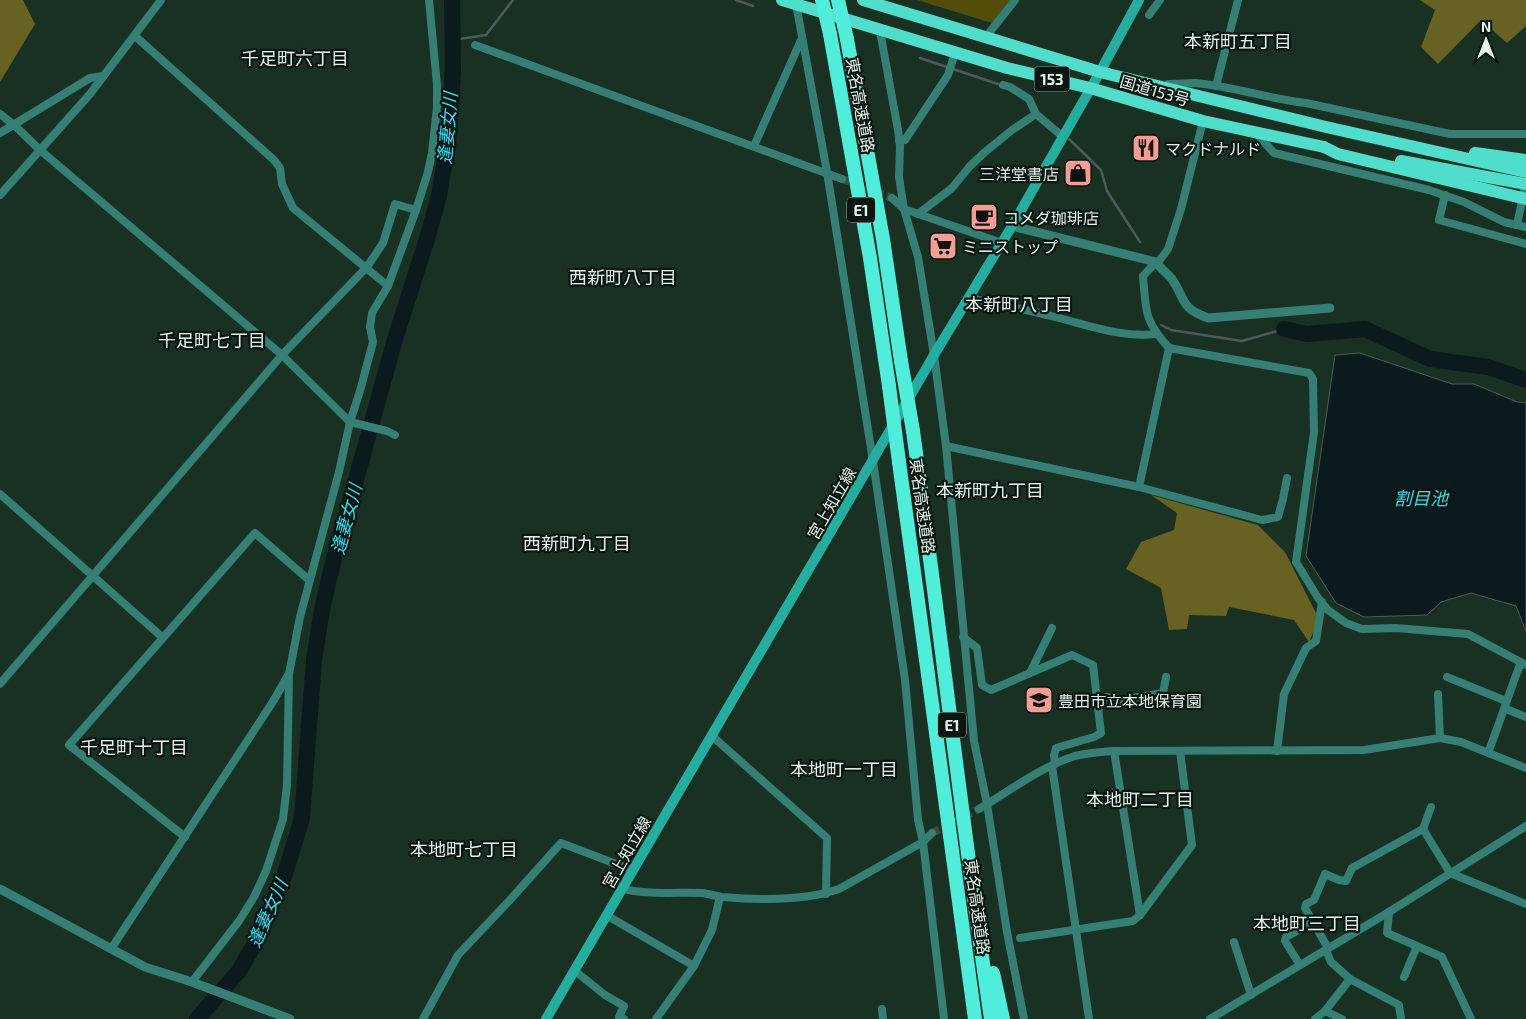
<svg xmlns="http://www.w3.org/2000/svg" width="1526" height="1019" viewBox="0 0 1526 1019" font-family="'Exo 2','Noto Sans JP',sans-serif">
<style>
.green{fill:#524d08}
.forest{fill:#676122}
.water{fill:#0b1a1d;stroke:#4c5b5a}
.lines{fill:none;stroke-linecap:round;stroke-linejoin:round}
.stream{stroke:#4c5b5a;stroke-width:2.5}
.river{stroke:#0b1a1d;stroke-width:16}
.minor-tunnel{stroke:#374e41;stroke-width:8;stroke-dasharray:8 4;stroke-linecap:butt}
.minor{stroke:#357f75;stroke-width:8}
.tertiary{stroke:#357f75;stroke-width:9}
.secondary{stroke:#25ae9f;stroke-width:10}
.trunk{stroke:#50ddcc;stroke-width:12}
.motorway{stroke:#50eddb;stroke-width:14}
.trunk-bridge{stroke:#50ddcc;stroke-width:12}
.motorway-bridge{stroke:#50eddb;stroke-width:14}
.labels{text-anchor:middle;dominant-baseline:central;stroke-width:4.5;stroke-linejoin:round;paint-order:stroke}
.shield{fill:#0c1610;stroke:#a4b1a9;stroke-width:1}
.shield-label{font-size:15px;font-weight:bold;fill:#e5f4ea}
.street-label{font-size:16px;fill:#e5f4ea;stroke:#0c1610}
.poi-label{font-size:16px;fill:#e5f4ea;stroke:#0c1610;text-anchor:start}
.neighbourhood-label{font-size:18px;fill:#e5f4ea;stroke:#0c1610}
.water-label{font-size:18px;font-style:italic;fill:#31def8;stroke:#0c1610}
</style>
<rect width="100%" height="100%" fill="#183123"/>
<!-- green -->
<path class="green" d="M917,0h93l-18,23z"/>
<!-- forest -->
<g class="forest">
<path d="M0,0h23l12,24 -35,58z"/>
<path d="M1420,0h106v26l-19,17 -26,-23 -43,44 -17,-17 14,-37z"/>
<path d="M1151,495l107,30 27,27 34,67 -10,23 -15,-22 -65,-13 -3,9 -37,-1 -2,14 -18,1 -8,-42 -35,-19 15,-27 33,-12 3,-17z"/>
</g>
<!-- water -->
<path class="water" d="M1360,353l92,31h22l43,18 9,1v228l-10,-25 -45,-13 -30,9 -14,13 -63,2 -28,-14 -30,-47 29,-201z"/>
<g class="lines">
<!-- stream -->
<g class="stream">
<path d="M736,0l17,6"/>
<path d="M453,40l33,-5 27,-35"/>
<path d="M920,58l78,26"/>
<path d="M1069,139l32,31 6,21 33,51"/>
<path d="M1161,325l10,5 71,11 42,-12"/>
</g>
<!-- river -->
<g class="river">
<path d="M1284,329l23,5 58,-5 65,30 58,8 38,13"/>
<path d="M197,1019l42,-48 19,-33 27,-64 17,-56 12,-158 7,-45 10,-45 64,-231 31,-97 13,-46 11,-69 3,-59 -1,-68"/>
</g>
<!-- minor-tunnel -->
<g class="minor-tunnel">
<path d="M842,179l50,19"/>
<path d="M932,833l47,-24"/>
</g>
<!-- minor -->
<g class="minor">
<path d="M796,4l31,168 46,289 32,219 13,140 5,22 21,177"/>
<path d="M1149,15l11,-15"/>
<path d="M880,31l18,99 2,16 -1,31 5,32 14,48 16,98 12,91 28,295 13,63 20,128 17,87"/>
<path d="M135,36l139,124 6,8 2,16 11,24 95,78"/>
<path d="M985,38l30,-38"/>
<path d="M475,45l367,134"/>
<path d="M1168,84c9,0 18,-1 27,-1 37,3 74,16 111,20l144,31h76"/>
<path d="M1003,85l7,2 19,12 7,15 27,23"/>
<path d="M1216,86l22,-86"/>
<path d="M0,114l14,11 26,25 242,205 68,67 37,9 8,4"/>
<path d="M1255,132l19,21 155,37 35,12 40,20 22,5"/>
<path d="M0,133l90,-55 13,-2"/>
<path d="M899,141l6,-1 43,-65 7,-22"/>
<path d="M754,146l47,-106"/>
<path d="M0,195l90,-101 71,-94"/>
<path d="M1445,195l-6,25 87,24"/>
<path d="M892,198l12,11 98,34"/>
<path d="M918,214l34,-26 18,-22 15,-14 27,-22 24,-16"/>
<path d="M1517,225l9,-43"/>
<path d="M1156,262l-13,14c3,36 1,44 26,72l140,25 4,6 1,53 -18,130 22,36 10,12 18,13 16,6 34,-1 72,6 58,31"/>
<path d="M1157,264l11,-15 13,-40 22,-88"/>
<path d="M969,298c30,6 60,12 90,20 31,8 65,20 97,16"/>
<path d="M946,446l193,41 123,33 16,-3 5,-18 4,-21"/>
<path d="M1139,487l30,-139"/>
<path d="M0,494l162,143"/>
<path d="M963,637l14,11 5,37 9,5 81,-35 21,10 8,68 -7,4 -38,11 -2,7 1,9"/>
<path d="M1030,673l22,-45"/>
<path d="M1447,677l59,24"/>
<path d="M0,684l282,-329 85,-88 16,-24 12,-39 21,6"/>
<path d="M1438,694l2,44"/>
<path d="M1097,700l10,-3 13,3 43,-7 3,-16"/>
<path d="M1506,709l20,8"/>
<path d="M712,736l115,102 -1,56"/>
<path d="M1114,751l26,164"/>
<path d="M1277,751l7,-57 22,-46 10,-7 6,-39"/>
<path d="M1488,753c12,-31 21,-60 33,-91"/>
<path d="M1052,766l37,253"/>
<path d="M979,809c27,-16 64,-43 93,-52 13,-4 28,-5 42,-6l250,-1 76,-12 21,4 65,26"/>
<path d="M1423,829l27,44 76,31"/>
<path d="M185,837l-116,-92 186,-212 54,47"/>
<path d="M623,889c26,6 53,3 80,4 6,1 12,3 19,4 36,3 83,4 117,-8l84,-47 9,-9"/>
<path d="M1389,912l-2,21 55,24 29,62"/>
<path d="M606,915l88,51"/>
<path d="M1020,938l113,-17 7,-6 52,-70 -12,-94"/>
<path d="M1234,942l17,53"/>
<path d="M1328,948l-23,-40 1,-4 8,-4 11,-26 14,6 7,1 6,-13 71,-39 8,-22"/>
<path d="M111,949l163,-249 14,-25"/>
<path d="M1326,950l5,12 19,17 49,26 2,14"/>
<path d="M1300,965l-15,-24 1,-4 27,-15"/>
<path d="M575,971l30,24 19,11 -5,11 5,2"/>
<path d="M1404,977l13,-31"/>
<path d="M192,982l47,-61 15,-24 12,-26 17,-52 4,-34 2,-111 11,-57 39,-145 11,-50 10,-31 13,-49 -3,-15 2,-14 16,-27 28,-76 12,-38 4,-19 5,-46v-22l-8,-85"/>
<path d="M882,1009l1,10"/>
<path d="M1325,1011l17,8"/>
<path d="M423,1019l35,-64 51,-54 52,-58 71,27"/>
<path d="M656,1019l38,-53 18,-36 8,-33"/>
<path d="M1210,1019l179,-107 137,-86"/>
<path d="M1315,1019l10,-8 25,-32"/>
</g>
<!-- tertiary -->
<g class="tertiary">
<path d="M1012,226l144,36c4,6 11,11 16,17 14,21 8,29 36,39l122,-10"/>
<path d="M0,889l145,78 47,15 98,37"/>
</g>
<!-- secondary -->
<path class="secondary" d="M546,1019l388,-664 78,-129 88,-154 39,-72"/>
<!-- trunk -->
<g class="trunk">
<path d="M782,0l225,68 83,20 113,33 121,26"/>
<path d="M863,0l237,72 226,55 200,45"/>
<path d="M1475,153l51,7"/>
</g>
<!-- motorway -->
<g class="motorway">
<path d="M830,34l40,224 19,128"/>
<path d="M847,39l36,200 18,122"/>
<path d="M913,431c27,196 49,392 78,588"/>
<path d="M899,462l76,557"/>
<path d="M993,973l10,46"/>
</g>
<!-- trunk-bridge -->
<g class="trunk-bridge">
<path d="M1324,147l14,7 188,45"/>
<path d="M1401,161l125,23"/>
</g>
<!-- motorway-bridge -->
<g class="motorway-bridge">
<path d="M822,0l8,34"/>
<path d="M838,0l9,39"/>
<path d="M901,361l12,70"/>
<path d="M889,386l10,76"/>
</g>
</g>
<!-- icons -->
<defs>
<symbol id="restaurant-square" viewBox="-11 -11 22 22"><rect x="-9" y="-9" width="18" height="18" rx="4" fill="#f59c94" stroke="#0c1610"/><path d="M-5-6h1v4h1v-4h1v4h1v-4h1v5L-1.5 .5V6h-2V.5L-5-1ZM5-6V6H3V1.5H1.5Q1.5-4 5-6Z" fill="#111"/></symbol>
<symbol id="shop-square" viewBox="-11 -11 22 22"><rect x="-9" y="-9" width="18" height="18" rx="4" fill="#f59c94" stroke="#0c1610"/><path d="M-5-2.5h2.3a2.7 3.5 0 0 1 5.4 0H5L5.5 6h-11ZM-1.5-2.5h3a1.5 2.3 0 0 0-3 0Z" fill="#111"/></symbol>
<symbol id="cafe-square" viewBox="-11 -11 22 22"><rect x="-9" y="-9" width="18" height="18" rx="4" fill="#f59c94" stroke="#0c1610"/><path d="M-5.5-4.5H6V0H3Q3 3.5 0 3.5H-2.5Q-5.5 3.5-5.5 0ZM3-3.2v2h1.7v-2ZM-6 4.5H4V6H-6Z" fill="#111"/></symbol>
<symbol id="supermarket-square" viewBox="-11 -11 22 22"><rect x="-9" y="-9" width="18" height="18" rx="4" fill="#f59c94" stroke="#0c1610"/><path d="M-6-5.5h2.5l.6 2H6L4.5 2H-2.5L-4.4-4H-6ZM-1.5 3.2a1.3 1.3 0 1 0 .1 0ZM3 3.2a1.3 1.3 0 1 0 .1 0Z" fill="#111"/></symbol>
<symbol id="school-square" viewBox="-11 -11 22 22"><rect x="-9" y="-9" width="18" height="18" rx="4" fill="#f59c94" stroke="#0c1610"/><path d="M0-5L7-2L0 1L-7-2ZM-4 1L0 2.5L4 1V4Q0 6-4 4Z" fill="#111"/></symbol>
</defs>
<g fill-rule="evenodd">
<use href="#restaurant-square" x="1130" y="132" width="32" height="32"/>
<use href="#shop-square" x="1062" y="157" width="32" height="32"/>
<use href="#cafe-square" x="968" y="201" width="32" height="32"/>
<use href="#supermarket-square" x="927" y="230" width="32" height="32"/>
<use href="#school-square" x="1023" y="684" width="32" height="32"/>
</g>
<g class="labels">
<!-- shield labels -->
<g class="shield">
<rect x="1034.5" y="66.5" width="35" height="25" rx="4"/>
<rect x="847" y="197.5" width="28" height="25" rx="4"/>
<rect x="938" y="712.5" width="28" height="25" rx="4"/>
</g>
<g class="shield-label">
<text x="1052" y="79">153</text>
<text x="861" y="210">E1</text>
<text x="952" y="725">E1</text>
</g>
<!-- street labels -->
<g class="street-label">
<text transform="translate(1155 90) rotate(16)">国道153号</text>
<text transform="translate(861 105) rotate(80)">東名高速道路</text>
<text transform="translate(831 503) rotate(-60)">宮上知立線</text>
<text transform="translate(923 506) rotate(82)">東名高速道路</text>
<text transform="translate(626 852) rotate(-60)">宮上知立線</text>
<text transform="translate(978 907) rotate(82)">東名高速道路</text>
</g>
<!-- poi labels -->
<g class="poi-label">
<text x="1165" y="148">マクドナルド</text>
<text x="1059" y="173" text-anchor="end">三洋堂書店</text>
<text x="1003" y="217">コメダ珈琲店</text>
<text x="962" y="246">ミニストップ</text>
<text x="1058" y="700">豊田市立本地保育園</text>
</g>
<!-- neighbourhood labels -->
<g class="neighbourhood-label">
<text x="1238" y="41">本新町五丁目</text>
<text x="295" y="58">千足町六丁目</text>
<text x="623" y="277">西新町八丁目</text>
<text x="1019" y="304">本新町八丁目</text>
<text x="212" y="340">千足町七丁目</text>
<text x="990" y="490">本新町九丁目</text>
<text x="577" y="543">西新町九丁目</text>
<text x="134" y="747">千足町十丁目</text>
<text x="844" y="769">本地町一丁目</text>
<text x="1140" y="799">本地町二丁目</text>
<text x="464" y="849">本地町七丁目</text>
<text x="1307" y="923">本地町三丁目</text>
</g>
<!-- water labels -->
<g class="water-label">
<text transform="translate(447 128) rotate(-85)">逢妻女川</text>
<text x="1421" y="498">割目池</text>
<text transform="translate(346 519) rotate(-75)">逢妻女川</text>
<text transform="translate(267 913) rotate(-66)">逢妻女川</text>
</g>
</g>
<!-- north arrow -->
<g transform="translate(1486 40)" stroke="#0c1610" stroke-width="4" paint-order="stroke">
<path d="M0-4L9 19L0 12L-9 19Z" fill="#e5f4ea"/>
<text y="-8" font-size="14" font-weight="bold" text-anchor="middle" fill="#e5f4ea">N</text>
</g>
</svg>
